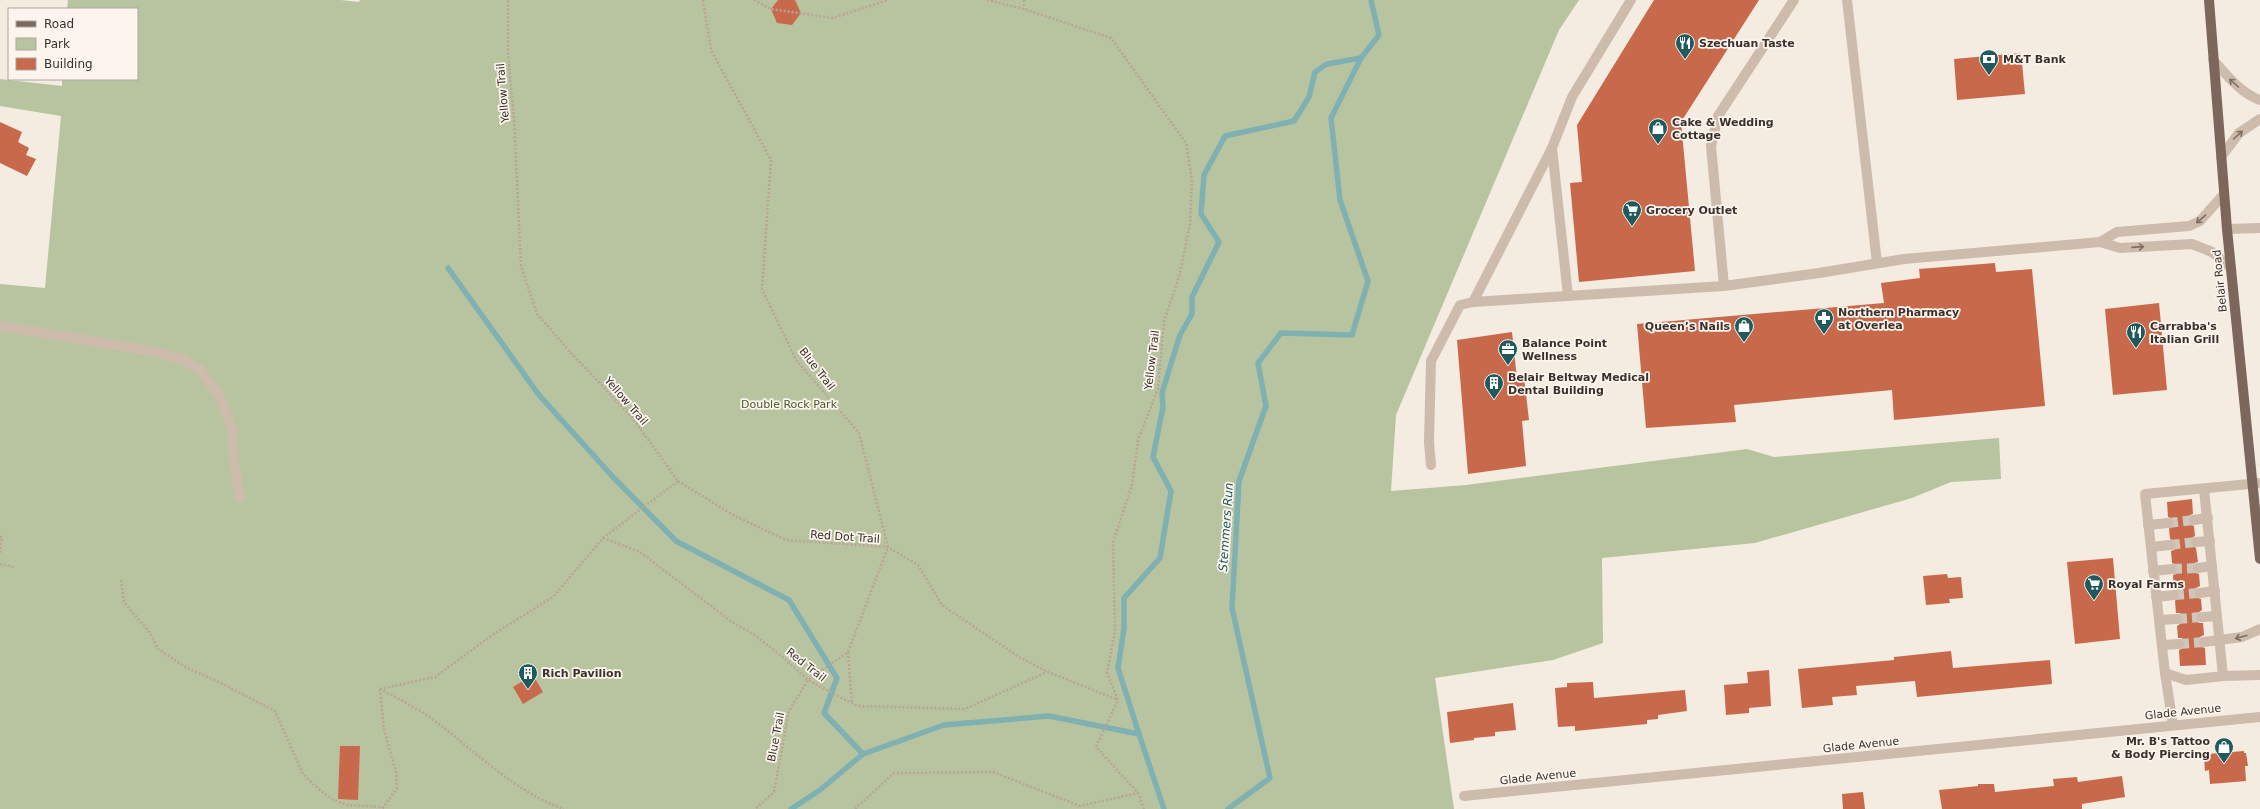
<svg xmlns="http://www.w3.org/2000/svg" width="2260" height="809" viewBox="0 0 2260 809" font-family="'DejaVu Sans',sans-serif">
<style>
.green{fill:#b8c4a0}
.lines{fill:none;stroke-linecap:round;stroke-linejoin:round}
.stream{stroke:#7fb0b2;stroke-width:5.5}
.building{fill:#c8694b}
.minor-tunnel{stroke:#cfc6bd;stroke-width:10;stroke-dasharray:10 5;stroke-linecap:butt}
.path{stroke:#b9a596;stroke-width:2.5;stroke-dasharray:2 2;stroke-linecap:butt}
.minor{stroke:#cdbbac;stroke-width:10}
.major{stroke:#7d675c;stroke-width:10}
.oneway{stroke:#7d6f65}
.labels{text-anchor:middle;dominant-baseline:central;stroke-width:3.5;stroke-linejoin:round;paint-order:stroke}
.poi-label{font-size:11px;font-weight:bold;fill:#3b302b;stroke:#fbf5ee;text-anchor:start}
.street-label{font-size:11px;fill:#3b302b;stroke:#fbf5ee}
.park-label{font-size:11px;fill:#4a5a2e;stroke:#fbf5ee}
.water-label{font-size:12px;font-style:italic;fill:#1f5a5e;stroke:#fbf5ee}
</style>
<rect width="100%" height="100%" fill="#f4ebe1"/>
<!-- green -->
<path class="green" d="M68,0h273l18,2 1,-2h1219l-20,30 -163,385 -5,76 75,-6 281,-36 27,8 225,-19 2,41 -50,3 -39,16 -157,45 -153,15 1,85 -50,17 -118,18 19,131h-1454v-525l45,4 16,-172 -61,-10v-27l62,7v-7h75v-70h-70z"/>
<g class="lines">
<!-- stream -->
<g class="stream">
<path d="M448,268l91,127 74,82 63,64 113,59 48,78 -13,35 39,41"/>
<path d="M1139,734l-21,-66 6,-40v-30l36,-40 11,-67 -18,-34 10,-50 -1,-14 18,-58 12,-21v-17l27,-55 -18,-28 3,-39 21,-39 69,-15 15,-24 6,-25 12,-8 34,-6"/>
<path d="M791,809l29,-19 43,-36 81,-29 105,-9 90,18 25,75"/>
<path d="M1228,809l42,-31 -38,-170 7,-127 27,-75 -8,-43 23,-30 71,2 16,-54 -28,-81 -9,-82 30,-60 18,-23 -8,-35"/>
</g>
</g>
<!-- building -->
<g class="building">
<path d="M778,0h17l6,13 -9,12 -15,-2 -6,-14z"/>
<path d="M1654,0h105l-78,122 14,149 -116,11 -9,-99 12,-1 -5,-57z"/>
<path d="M2021,53l4,41 -68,6 -3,-41z"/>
<path d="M0,122l22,10 -4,10 11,6 -3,7 10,4 -9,17 -27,-13z"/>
<path d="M1995,263l1,9 36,-3 13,137 -151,14 -2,-30 -158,15 2,17 -90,6 -9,-104 247,-21 -3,-20 39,-5 -1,-9z"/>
<path d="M2159,303l8,87 -54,5 -8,-86z"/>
<path d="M1512,332l5,47 7,-2 5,43 -7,1 4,45 -58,8 -11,-134z"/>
<path d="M2192,499l1,15 -3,1 -2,6 1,3 5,2 1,10 -5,3v4l6,5 2,14 -4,1 -2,6 1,3 6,2 1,12 -4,2 -2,5 1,4 6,2 1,11 -6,4v4l3,5h4l1,12 -4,2 -2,5 1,4 6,2 1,17 -26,1 -1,-16 6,-3v-4l-3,-5h-4l-1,-12 6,-4v-4l-3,-5h-4l-1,-12 5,-6 -1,-4 -5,-2 -1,-14 3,-1 2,-5 -1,-4 -5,-2 -1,-12 3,-1 2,-5 -1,-4 -5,-2 -1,-10 5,-6 -1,-4 -5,-2 -1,-15z"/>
<path d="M2113,558l7,81 -45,5 -8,-82z"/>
<path d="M1947,574l1,4 13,-1 2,21 -14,1 1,4 -24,2 -3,-29z"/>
<path d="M1951,651l2,17 97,-8 2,24 -135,13 -2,-16 -59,5 1,9 -25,2 1,8 -31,3 -4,-39 96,-9v-3z"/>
<path d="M1769,670l2,36 -22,2v5l-23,2 -2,-30 24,-2 -1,-11z"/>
<path d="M533,675l10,17 -20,12 -10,-17z"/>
<path d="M1593,682l1,16 91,-8 2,21 -29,4v4l-11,1v4l-72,7v-5l-17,1 -3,-39 12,-1v-4z"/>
<path d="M1513,703l3,27 -21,2v4l-21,2v2l-24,3 -3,-31z"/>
<path d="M340,746h20l-2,54 -20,-1z"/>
<path d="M2244,751v2h2l2,13h-3l1,15 -36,3 -1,-14 -4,1 -1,-14 4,-1v-2z"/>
<path d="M2122,776l3,21 -43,7v5h-140l-3,-19 30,-3 9,-1v-2h16l1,8 59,-6 -1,-7 24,-2 1,5z"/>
<path d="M1863,792l2,17h-22l-1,-15z"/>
</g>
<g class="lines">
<!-- minor-tunnel -->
<g class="minor-tunnel">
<path d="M2168,523l26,-3"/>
<path d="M2170,545l26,-3"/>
<path d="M2172,569l26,-1"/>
<path d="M2174,595l26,-2"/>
<path d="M2177,619l25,-2"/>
<path d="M2179,644l25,-2"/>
</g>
<!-- path -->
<g class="path">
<path d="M703,0l8,50 60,110 -9,129 34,71 63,73 29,114 -40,105 -40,28 -19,31 -15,81 -19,17"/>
<path d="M754,0l17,9 62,9 55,-18"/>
<path d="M987,0l37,9 87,29 75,105 6,37 -2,44 -11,53 -15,44 -6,68 -20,51 -6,45 -19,57 2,89 -8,42 11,27 -22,47 42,46 6,16"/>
<path d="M1024,0v9"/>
<path d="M678,481l55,34 53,25 102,7 30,18 24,40 77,52 29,15 70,28"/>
<path d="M0,537h2l-2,16"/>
<path d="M603,538l37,14 92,70 21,12 26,20 29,26 49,26 108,3 82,-37"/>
<path d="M0,564l14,3"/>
<path d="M121,580l3,22 26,31 8,16 29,19 28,12 60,31 28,63 13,13 16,12 15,6 35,2"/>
<path d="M848,652l4,51"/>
<path d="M380,689l55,-12 60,-44 58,-36 50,-59 75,-57 -47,-65 -61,-64 -33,-38 -16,-48 -7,-148 -6,-63v-55"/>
<path d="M380,689c17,9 35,18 51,29 42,31 83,74 133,91"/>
<path d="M380,689l4,40 12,43 1,16 -15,21"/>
<path d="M855,809l39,-36 99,-1 87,34 58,-13"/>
</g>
<!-- minor -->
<g class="minor">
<path d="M1794,0l-76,116 -7,30 13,140 95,-13 85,-14 196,-17 20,6 72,-4 20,8 19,16"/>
<path d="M1847,0l30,263"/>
<path d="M2213,60c14,15 27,33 47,40"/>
<path d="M2221,157l18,-24 21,-14"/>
<path d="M2227,229l33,-1"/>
<path d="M2100,242l17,-10 72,-6 11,-5 24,-27"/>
<path d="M1568,296l-16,-148 20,-51 59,-97"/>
<path d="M1473,302l251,-16"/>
<path d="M0,326l152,25 33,9 15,10 19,25 13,33 2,34 6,36"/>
<path d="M1431,465l-2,-23 2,-81 29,-56 13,-3 79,-154"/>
<path d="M2194,520l14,-2"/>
<path d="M2148,525l20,-2"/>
<path d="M2196,542l14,-1"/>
<path d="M2151,547l19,-2"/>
<path d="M2198,568l14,-2"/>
<path d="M2153,571l19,-2"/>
<path d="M2200,593l15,-2"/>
<path d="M2156,597l18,-2"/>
<path d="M2202,617l15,-1"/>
<path d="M2159,620l18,-1"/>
<path d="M2204,642l38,-5 18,-8"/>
<path d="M2162,645l17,-1"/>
<path d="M2165,673l21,7 37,-4 -19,-187"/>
<path d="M2223,676l37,-1"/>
<path d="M2173,725l-8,-52 -20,-179 115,-11"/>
<path d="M1464,796l796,-79"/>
</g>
<!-- major -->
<path class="major" d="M2209,0l18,229 33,330"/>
</g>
<!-- one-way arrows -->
<defs><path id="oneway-shaft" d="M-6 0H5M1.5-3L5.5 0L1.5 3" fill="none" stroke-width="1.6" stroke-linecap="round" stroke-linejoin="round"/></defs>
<g class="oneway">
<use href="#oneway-shaft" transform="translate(2234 83) rotate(-138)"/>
<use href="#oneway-shaft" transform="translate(2238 135) rotate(-42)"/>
<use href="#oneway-shaft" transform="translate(2201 219) rotate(139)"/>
<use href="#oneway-shaft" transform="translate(2138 247) rotate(-4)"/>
<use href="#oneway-shaft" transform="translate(2241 637) rotate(165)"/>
</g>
<!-- icons -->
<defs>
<symbol id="restaurant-pin" viewBox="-11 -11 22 30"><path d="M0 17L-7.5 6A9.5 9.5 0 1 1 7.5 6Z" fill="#1f5a5e" stroke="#fbf5ee"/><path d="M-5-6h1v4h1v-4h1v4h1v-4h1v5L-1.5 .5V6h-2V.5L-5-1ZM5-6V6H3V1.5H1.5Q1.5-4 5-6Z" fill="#fff"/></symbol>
<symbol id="bank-pin" viewBox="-11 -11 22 30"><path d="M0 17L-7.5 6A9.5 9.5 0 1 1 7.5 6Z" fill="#1f5a5e" stroke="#fbf5ee"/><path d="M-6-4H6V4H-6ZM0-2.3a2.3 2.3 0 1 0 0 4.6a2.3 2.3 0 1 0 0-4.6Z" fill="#fff"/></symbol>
<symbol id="shop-pin" viewBox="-11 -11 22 30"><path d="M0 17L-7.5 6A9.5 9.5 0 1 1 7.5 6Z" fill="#1f5a5e" stroke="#fbf5ee"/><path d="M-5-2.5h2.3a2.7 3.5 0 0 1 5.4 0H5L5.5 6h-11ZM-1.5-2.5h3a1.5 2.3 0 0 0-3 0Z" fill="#fff"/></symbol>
<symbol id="supermarket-pin" viewBox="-11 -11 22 30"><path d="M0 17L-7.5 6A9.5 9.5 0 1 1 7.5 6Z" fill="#1f5a5e" stroke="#fbf5ee"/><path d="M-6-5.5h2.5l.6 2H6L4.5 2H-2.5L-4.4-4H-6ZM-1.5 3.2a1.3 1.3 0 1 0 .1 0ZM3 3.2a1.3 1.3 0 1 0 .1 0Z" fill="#fff"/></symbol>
<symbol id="pharmacy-pin" viewBox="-11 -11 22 30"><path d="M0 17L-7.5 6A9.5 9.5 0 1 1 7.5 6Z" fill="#1f5a5e" stroke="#fbf5ee"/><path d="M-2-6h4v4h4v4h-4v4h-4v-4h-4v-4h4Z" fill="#fff"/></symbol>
<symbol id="office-pin" viewBox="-11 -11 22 30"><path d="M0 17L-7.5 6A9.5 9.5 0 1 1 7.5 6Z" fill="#1f5a5e" stroke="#fbf5ee"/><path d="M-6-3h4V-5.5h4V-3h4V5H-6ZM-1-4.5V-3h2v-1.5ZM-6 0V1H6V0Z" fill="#fff"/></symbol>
<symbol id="building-pin" viewBox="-11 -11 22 30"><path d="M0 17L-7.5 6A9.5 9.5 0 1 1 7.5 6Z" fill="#1f5a5e" stroke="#fbf5ee"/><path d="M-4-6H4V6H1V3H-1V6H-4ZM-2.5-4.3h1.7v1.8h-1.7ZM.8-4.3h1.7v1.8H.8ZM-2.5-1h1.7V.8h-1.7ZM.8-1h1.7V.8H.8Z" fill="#fff"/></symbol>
</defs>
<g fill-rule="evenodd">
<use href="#restaurant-pin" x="1674" y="32" width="22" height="30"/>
<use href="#bank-pin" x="1978" y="48" width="22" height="30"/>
<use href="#shop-pin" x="1647" y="117" width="22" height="30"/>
<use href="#supermarket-pin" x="1621" y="199" width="22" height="30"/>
<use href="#pharmacy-pin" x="1813" y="307" width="22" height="30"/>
<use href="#shop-pin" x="1733" y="315" width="22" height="30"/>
<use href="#restaurant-pin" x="2125" y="321" width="22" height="30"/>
<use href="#office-pin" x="1497" y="338" width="22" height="30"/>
<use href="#building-pin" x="1483" y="372" width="22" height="30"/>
<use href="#supermarket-pin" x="2083" y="573" width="22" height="30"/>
<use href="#building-pin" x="517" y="662" width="22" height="30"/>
<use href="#shop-pin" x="2213" y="736" width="22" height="30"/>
</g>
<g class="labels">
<!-- poi labels -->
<g class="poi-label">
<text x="1699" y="43">Szechuan Taste</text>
<text x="2003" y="59">M&amp;T Bank</text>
<text x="1672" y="122">Cake &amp; Wedding<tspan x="1672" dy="13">Cottage</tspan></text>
<text x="1646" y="210">Grocery Outlet</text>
<text x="1838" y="312">Northern Pharmacy<tspan x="1838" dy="13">at Overlea</tspan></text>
<text x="1730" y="326" text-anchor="end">Queen’s Nails</text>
<text x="2150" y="326">Carrabba's<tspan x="2150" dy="13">Italian Grill</tspan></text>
<text x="1522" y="343">Balance Point<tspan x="1522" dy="13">Wellness</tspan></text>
<text x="1508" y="377">Belair Beltway Medical<tspan x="1508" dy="13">Dental Building</tspan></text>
<text x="2108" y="584">Royal Farms</text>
<text x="542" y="673">Rich Pavilion</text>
<text x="2210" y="741" text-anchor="end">Mr. B's Tattoo<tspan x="2210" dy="13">&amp; Body Piercing</tspan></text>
</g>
<!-- street labels -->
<g class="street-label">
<text transform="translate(503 93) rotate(-95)">Yellow Trail</text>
<text transform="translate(2220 281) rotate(-96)">Belair Road</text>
<text transform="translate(1152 360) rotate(-83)">Yellow Trail</text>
<text transform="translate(817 369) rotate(52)">Blue Trail</text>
<text transform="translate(626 401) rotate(49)">Yellow Trail</text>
<text transform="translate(845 537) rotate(4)">Red Dot Trail</text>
<text transform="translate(806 665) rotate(38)">Red Trail</text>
<text transform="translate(2183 712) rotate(-6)">Glade Avenue</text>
<text transform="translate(776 737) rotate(-79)">Blue Trail</text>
<text transform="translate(1861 745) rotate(-6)">Glade Avenue</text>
<text transform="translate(1538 777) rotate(-6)">Glade Avenue</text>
</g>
<!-- park labels -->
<g class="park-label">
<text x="789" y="404">Double Rock Park</text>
</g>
<!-- water labels -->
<g class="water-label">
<text transform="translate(1226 527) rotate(-86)">Stemmers Run</text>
</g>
</g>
<!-- legend -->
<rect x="8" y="8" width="130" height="72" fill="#fbf5ee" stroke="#aea6a0"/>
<rect x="16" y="21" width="20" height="6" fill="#7d675c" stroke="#aea6a0"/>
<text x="44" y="28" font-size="12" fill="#3b302b">Road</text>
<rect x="16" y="38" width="20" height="12" fill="#b8c4a0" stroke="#aea6a0"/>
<text x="44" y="48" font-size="12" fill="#3b302b">Park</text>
<rect x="16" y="58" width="20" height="12" fill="#c8694b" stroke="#aea6a0"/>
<text x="44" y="68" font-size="12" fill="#3b302b">Building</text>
</svg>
